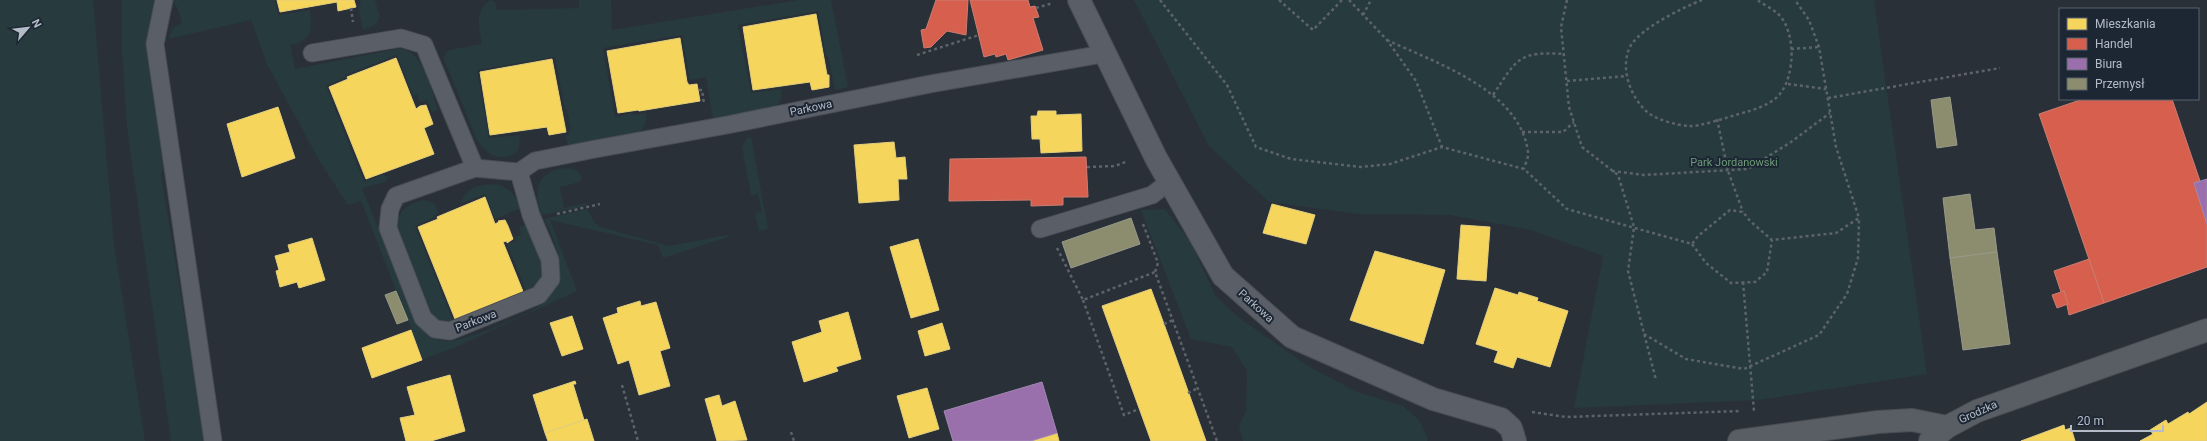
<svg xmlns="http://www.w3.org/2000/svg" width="2207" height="441" viewBox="0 0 2207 441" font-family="Roboto,sans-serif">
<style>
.green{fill:#273a3e}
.homes{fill:#f6d55c;stroke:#e2ce7d}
.shops{fill:#d6604d;stroke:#cc7c72}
.offices{fill:#9970ab;stroke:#a187b4}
.industry{fill:#8c8c6e;stroke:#989a89}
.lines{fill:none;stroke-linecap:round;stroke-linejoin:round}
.lane-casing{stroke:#484c53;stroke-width:19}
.street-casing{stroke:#484c53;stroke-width:24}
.secondary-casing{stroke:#484c53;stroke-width:24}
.path{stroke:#5d636a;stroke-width:2.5;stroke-dasharray:3 3;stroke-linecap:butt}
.lane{stroke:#5a5e66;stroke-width:17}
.street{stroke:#5a5e66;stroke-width:22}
.secondary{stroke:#595d64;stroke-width:22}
.labels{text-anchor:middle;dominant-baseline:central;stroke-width:4;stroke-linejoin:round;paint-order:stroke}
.street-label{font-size:11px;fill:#b4bcc9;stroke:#1d2633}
.park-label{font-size:11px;fill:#6b9a76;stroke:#1d2633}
</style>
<rect width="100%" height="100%" fill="#2a3038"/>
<!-- green -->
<g class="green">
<path d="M0,0h93l21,244 31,197h-145z"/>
<path d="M122,0h34l10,158 -5,17 44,266h-34l-44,-314 -5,-76z"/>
<path d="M172,0h103l3,15 32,-5c2,22 3,30 -20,35l5,24 106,-21c23,5 30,42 37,62l-6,2 -5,-12 -7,2 -3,-8 -4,2 -16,-41 -52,20v3l-19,8 38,96 20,-8 1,3 5,-2 -5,7 -23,6 54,135c8,8 16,16 28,18 15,3 84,-26 97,-36 7,-6 13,-13 16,-21 7,-22 -3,-46 -13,-65l43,-10 8,14 6,4 68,19 58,-11 1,2 -65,21 -5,-13 -108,-25 27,71 -123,57 -31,11 -62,-158 -13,4 -28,-43 -53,-98 -16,-44 -83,19 5,-11 9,-5 -4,-14z"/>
<path d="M360,0h15l5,16 -5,9 -12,5 -5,-25 3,-1z"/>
<path d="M491,0l5,3 1,7 82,-2v-8h32l1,30 187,-30h32l17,87 -13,3 -7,-34h-2l-8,-45 -80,14 13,68 30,-4c2,10 -2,16 -11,20l-57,10 -7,-42 -16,3 -8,-45 -79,13 12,69 17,-4 1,2 14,-2 -2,11 -5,8 -72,14 -2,-10 3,-1v-4l2,-1 -4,-21h-2l-10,-52 -78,13 12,68 31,-3 -2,16c-16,13 -32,4 -41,-11l-34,-83 6,-7 33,-6c-3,-15 -8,-35 9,-44z"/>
<path d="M1134,0h740l53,374 -168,26 -185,8 29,-152 -72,-26 -81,-15 -91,-1 -90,-12 -60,-56z"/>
<path d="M751,137l17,92 -9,2 -4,-18 7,-1 -4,-18 -7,1 -9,-48 5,-9z"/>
<path d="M567,168l9,2 6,7 -2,5 -20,5 4,21 22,-5v3l-44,9c-9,-24 -6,-45 25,-47z"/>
<path d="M495,184c15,3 20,11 26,24l-26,11 -10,-25 -24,10c4,-17 18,-19 34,-20z"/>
<path d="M424,200l11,4 3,9 -4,2 1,2 -20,9 39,97c-9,2 -16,-3 -22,-9l-34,-84c-2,-18 9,-26 26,-30z"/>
<path d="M1165,209l26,34 24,52 23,22 70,49 49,26 46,14 16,14 9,19 -1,2h-184l-4,-16 7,-13 1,-41 -15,-24 -41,-8 -50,-129z"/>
<path d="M528,224c9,24 26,51 -1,69l-20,-49 9,-3 -1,-4 6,-2 -2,-8z"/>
</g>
<!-- homes -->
<g class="homes">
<path d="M277,0h77l2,7 -18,4 -1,-9 -57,10z"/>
<path d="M816,14l11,61h2v12l-17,3 -2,-8 -57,8 -10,-63z"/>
<path d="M680,38l7,44 2,3 8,-1 3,17 -61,10 -1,-1 -20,3 -11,-62z"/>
<path d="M396,58l20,51 4,-3 6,-1 7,19 -9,4 10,26 -68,25 -37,-92 19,-8 -1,-2z"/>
<path d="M552,59l14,73 -17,3 -2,-8 -57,8 -10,-63z"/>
<path d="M278,107l17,51 -53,19 -15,-53z"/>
<path d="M1038,111h18v4l25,-1 1,37 -41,2 -1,-14h-8l-1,-23h6z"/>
<path d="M894,142l2,16 9,-1 2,22h-9l1,21 -40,3 -5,-58z"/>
<path d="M485,197l10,27 4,-2 -1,-1 7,-1 3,6 5,13 -6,4v-2l-4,1 21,52 -48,19 -1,-2 -20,8 -37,-92 20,-8 -1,-2z"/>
<path d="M1272,204l43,11 -9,29 -43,-11z"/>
<path d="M1461,225l29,2 -4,54 -29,-2z"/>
<path d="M312,238l13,42 -26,8 -2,-6 -17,5 -4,-16 3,-1 -4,-14 15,-4 -2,-7z"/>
<path d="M918,239l21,71 -28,8 -21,-71z"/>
<path d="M1375,251l70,19 -22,74 -73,-24z"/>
<path d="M1495,288l23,7 1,-3 19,6 -1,3 31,10 -18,56 -33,-10 -4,11 -19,-6 4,-11 -22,-7z"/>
<path d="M1151,289l13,35 42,117h-55l-49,-135z"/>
<path d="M640,301l1,5 15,-4 14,46 -10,3 10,35 -31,9 -10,-35 -11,4 -15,-46 15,-5 -1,-5z"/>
<path d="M848,312l13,47 -25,8 2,4 -34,11 -12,-40 30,-10 -3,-11z"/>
<path d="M572,316l11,33 -21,7 -12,-33z"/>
<path d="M942,323l8,26 -25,7 -7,-25z"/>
<path d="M411,330l11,30 -50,18 -10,-30z"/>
<path d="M450,375l15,56 -34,10h-25l-6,-23 15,-3 -8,-28z"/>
<path d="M575,381l1,3h-3l11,36 -39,13 -12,-38z"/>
<path d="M927,388l12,41 -30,9 -12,-42z"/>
<path d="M719,395l3,11 13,-5 12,39 -30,1 -12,-42z"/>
<path d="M2207,402v39h-67l13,-7 -3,-4 16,-10 2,4 20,-12 1,2z"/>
<path d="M587,419l7,22h-46l-3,-8z"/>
<path d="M2064,425l1,5 6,-2 4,13h-54z"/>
<path d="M1057,433l2,8h-28z"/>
</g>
<!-- shops -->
<g class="shops">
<path d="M936,0h32l-2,35 -19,-4 -16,16 -7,1 -3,-18 5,-1z"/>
<path d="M970,0h58l2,7 5,-1 4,11 -6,1 10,32 -35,10 -2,-6 -10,3 -1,-3 -11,3z"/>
<path d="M2083,99h89l28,82 -6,2 13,41v43l-103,36 -65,-189z"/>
<path d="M1086,157l2,40h-25v8l-32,1v-6l-82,1 1,-42z"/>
<path d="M2089,259l15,44 -35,12 -5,-24 -3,1 -7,-21z"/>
<path d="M2064,291l4,13 -11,4 -5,-13z"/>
</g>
<!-- offices -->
<g class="offices">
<path d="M2207,179v45l-13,-41z"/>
<path d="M1042,382l15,51 -26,8h-78l-9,-30z"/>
</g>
<!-- industry -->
<g class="industry">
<path d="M1950,97l7,48 -20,3 -6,-48z"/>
<path d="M1970,194l5,36 19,-2 3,24 -47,6 -7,-60z"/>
<path d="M1131,218l9,26 -69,24 -9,-26z"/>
<path d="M1997,252l13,92 -47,6 -13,-92z"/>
<path d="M396,291l12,29 -11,4 -12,-29z"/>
</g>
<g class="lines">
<defs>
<g id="lane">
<path d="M164,0l-9,44 58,397"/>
<path d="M312,53l89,-15 23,7 51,123 44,4 16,-11 55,-11 137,-25 203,-41 167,-29"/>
<path d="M475,168l-79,28 -6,13 -2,19 35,90 12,11 15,2 89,-36 12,-16 -1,-19 -19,-45 -12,-43"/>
<path d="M1040,229l112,-34 18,-14"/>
</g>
<path id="street" d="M1079,0l77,158 67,118 69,61 141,62 68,20 10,9 4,13"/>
<g id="secondary">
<path d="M1739,441l139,-19 34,-2 35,7"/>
<path d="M1930,441l17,-14 30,-16 230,-81"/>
</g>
</defs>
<!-- lane casing -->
<use href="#lane" class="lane-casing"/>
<!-- street casing -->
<use href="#street" class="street-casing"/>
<!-- secondary casing -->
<use href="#secondary" class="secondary-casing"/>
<!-- path -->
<g class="path">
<path d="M1160,0l67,85 29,62 35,12 70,8 29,-3 52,-17 82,22 43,40 125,35 6,-8 32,-26 13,2 7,9 22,19 64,-7 23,-15 -23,-71 -17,-100 -10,-27 -14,-20"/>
<path d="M1279,0l34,30 29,-30"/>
<path d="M1349,0l38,40 29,41 26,66"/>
<path d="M1567,0l-6,27 8,80 13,40 36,28 16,52 -6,44 28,109"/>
<path d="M1702,0c-20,8 -59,27 -71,45 -12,21 -1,51 15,66 10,9 30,14 43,15 10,1 39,-9 50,-12 32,-9 47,-15 52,-50 2,-16 -1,-40 -14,-51 -6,-5 -14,-9 -20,-13"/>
<path d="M351,8l2,14"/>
<path d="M1036,8l17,-5"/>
<path d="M1363,15l8,-15"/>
<path d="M1387,40c49,23 133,50 141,112 1,5 -3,12 -4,17"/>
<path d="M1791,49l28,-2"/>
<path d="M917,55l62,-20"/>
<path d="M1567,81l60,-5"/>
<path d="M1788,84l38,5"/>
<path d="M699,90h3l2,14"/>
<path d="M1493,95c24,-36 25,-44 71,-41"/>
<path d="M1828,98l172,-30"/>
<path d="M1717,119l11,52 15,41"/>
<path d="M1522,132h41l11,-10"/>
<path d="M1087,167l28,-1 13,-5"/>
<path d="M1612,171l32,4 104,-6 43,-27 39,-29"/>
<path d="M557,214l43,-10"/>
<path d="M1143,224l15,39 -3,9"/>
<path d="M1692,244l14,19 25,20 24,-1 12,-10 5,-32"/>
<path d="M1057,248l26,52 72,-28 62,169"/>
<path d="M1743,282l11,129"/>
<path d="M1083,300l41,115 15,-6"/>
<path d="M1164,324l9,-4"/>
<path d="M1644,334l42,25 58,10 75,-34 28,-41 11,-36 1,-40"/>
<path d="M622,385l16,56"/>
<path d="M1188,393l10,-5"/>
<path d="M1532,412l34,5 175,-6"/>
<path d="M791,432l3,9"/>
</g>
<!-- lane -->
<use href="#lane" class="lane"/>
<!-- street -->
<use href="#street" class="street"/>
<!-- secondary -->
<use href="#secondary" class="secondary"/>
</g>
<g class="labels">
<!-- street labels -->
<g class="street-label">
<text transform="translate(811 108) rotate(-12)">Parkowa</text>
<text transform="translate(1256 306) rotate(42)">Parkowa</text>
<text transform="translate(476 321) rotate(-21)">Parkowa</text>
<text transform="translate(1978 412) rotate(-24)">Grodzka</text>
</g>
<!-- park labels -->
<g class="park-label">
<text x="1734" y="162">Park Jordanowski</text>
</g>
</g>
<!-- legend -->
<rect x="2059" y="8" width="140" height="92" fill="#1d2633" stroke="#59626f"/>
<rect x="2067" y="18" width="20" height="12" fill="#f6d55c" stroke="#59626f"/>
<text x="2095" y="28" font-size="12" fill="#b4bcc9">Mieszkania</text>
<rect x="2067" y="38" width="20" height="12" fill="#d6604d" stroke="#59626f"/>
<text x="2095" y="48" font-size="12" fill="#b4bcc9">Handel</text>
<rect x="2067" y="58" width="20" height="12" fill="#9970ab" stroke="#59626f"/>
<text x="2095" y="68" font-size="12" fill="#b4bcc9">Biura</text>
<rect x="2067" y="78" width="20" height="12" fill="#8c8c6e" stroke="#59626f"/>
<text x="2095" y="88" font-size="12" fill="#b4bcc9">Przemysł</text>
<!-- north arrow -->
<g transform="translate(28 28) rotate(62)" stroke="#1d2633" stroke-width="3" paint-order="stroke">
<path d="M0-3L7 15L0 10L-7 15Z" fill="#b4bcc9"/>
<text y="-6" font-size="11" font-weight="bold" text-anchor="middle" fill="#b4bcc9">N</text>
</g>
<!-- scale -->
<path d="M2071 425v6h92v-6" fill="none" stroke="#b4bcc9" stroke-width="2"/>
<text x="2077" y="425" font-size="12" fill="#b4bcc9" stroke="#1d2633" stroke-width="3" paint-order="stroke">20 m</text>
</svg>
